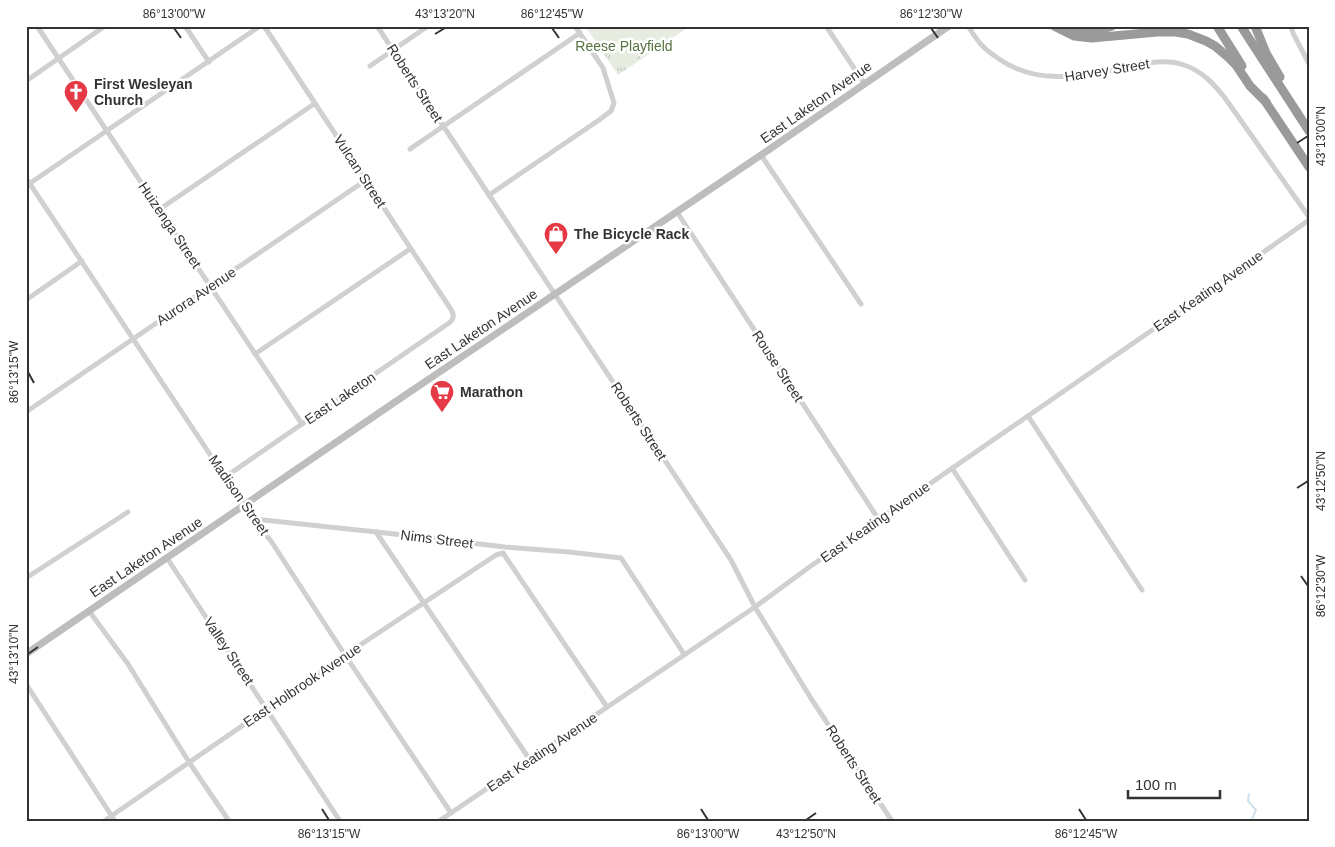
<svg xmlns="http://www.w3.org/2000/svg" width="1335" height="847" viewBox="0 0 1335 847" font-family="Arial,sans-serif">
<style>
.grass{fill:url(#grass-tufts)}
.pitch{fill:#e6ecdf}
.lines{fill:none;stroke-linecap:round;stroke-linejoin:round}
.stream{stroke:#cfe2ee;stroke-width:2}
.minor{stroke:#d0d0d0;stroke-width:5}
.secondary{stroke:#bdbdbd;stroke-width:7}
.motorway{stroke:#9a9a9a;stroke-width:9}
.ticks{fill:none;stroke:#333;stroke-width:2}
.labels{text-anchor:middle;dominant-baseline:central;stroke-width:5;stroke-linejoin:round;paint-order:stroke}
.park-label{font-size:14px;fill:#56703f;stroke:#fff}
.street-label{font-size:14px;fill:#333;stroke:#fff}
.poi-label{font-size:14px;font-weight:bold;fill:#333;stroke:#fff;text-anchor:start}
.neatline{fill:none;stroke:#333;stroke-width:2}
.ticks-label{font-size:12px;text-anchor:middle;fill:#333}
</style>
<defs>
<pattern id="grass-tufts" width="24" height="20" patternUnits="userSpaceOnUse" patternTransform="scale(1.25)"><rect width="24" height="20" fill="#e6ecdf"/><path d="M3 7l-1-3M5 7V3M7 7l1-3M15 17l-1-3M17 17v-4M19 17l1-3" fill="none" stroke="#c6cbc0"/></pattern>
</defs>
<rect width="100%" height="100%" fill="#fff"/>
<!-- grass -->
<path class="grass" d="M585,26h105l-72,49z"/>
<!-- pitch -->
<path class="pitch" d="M594,26h89l-61,42z"/>
<g class="lines">
<!-- stream -->
<path class="stream" d="M1249,794l-1,7 8,9 -5,11"/>
<!-- minor -->
<g class="minor">
<path d="M37,26l265,398"/>
<path d="M185,26l24,36"/>
<path d="M377,26l354,534 24,47 57,93 80,121"/>
<path d="M826,26l38,57"/>
<path d="M968,26c3,5 7,11 11,16 5,7 13,12 20,17 39,27 82,17 125,9 19,-4 41,-10 60,-3 18,6 30,19 41,33l84,119"/>
<path d="M1291,26l2,7 16,31"/>
<path d="M370,66l58,-40"/>
<path d="M26,81l79,-55"/>
<path d="M410,149l170,-116"/>
<path d="M761,155l100,149"/>
<path d="M26,178l227,341 18,22 74,114 106,158"/>
<path d="M26,186l234,-160"/>
<path d="M489,195l110,-75 12,-9 3,-8 -11,-35 -28,-42"/>
<path d="M160,209l154,-105"/>
<path d="M677,212l202,308"/>
<path d="M26,300l56,-39"/>
<path d="M255,354l155,-105"/>
<path d="M26,412l340,-232"/>
<path d="M1028,416l114,174"/>
<path d="M952,468l73,112"/>
<path d="M225,477l224,-154c6,-5 5,-9 1,-15l-186,-282"/>
<path d="M253,519l133,14 119,14 64,5 52,6 63,96"/>
<path d="M376,532l154,228"/>
<path d="M167,558l173,263"/>
<path d="M26,578l102,-66"/>
<path d="M89,611l39,53 61,98 40,59"/>
<path d="M26,684l89,137"/>
<path d="M104,821l241,-166 151,-100 7,-2 104,154"/>
<path d="M439,821l316,-214 53,-39 389,-269 112,-79"/>
</g>
<!-- secondary -->
<path class="secondary" d="M26,654l369,-252 366,-247 188,-129"/>
<!-- motorway -->
<g class="motorway">
<path d="M1054,26l20,10 18,2 65,-6h18l13,2 18,7 9,5 13,11 8,8 14,21 16,16"/>
<path d="M1217,26l25,40"/>
<path d="M1241,26l68,105"/>
<path d="M1255,26l11,27 14,24"/>
<path d="M1066,27c16,4 30,5 46,-1"/>
<path d="M1263,98l46,69"/>
</g>
</g>
<!-- ticks -->
<path class="ticks" d="M174,28l7,10M552,28l7,10M931,28l7,10M435,34l10,-6M1297,143l11,-7M28,372l6,11M1297,488l11,-7M1301,576l7,10M28,654l10,-7M322,809l7,11M701,809l7,11M1079,809l7,11M806,820l10,-7"/>
<!-- icons -->
<defs>
<symbol id="church-pin" viewBox="-11 -11 22 30"><path d="M0 17L-7.5 6A9.5 9.5 0 1 1 7.5 6Z" fill="#e63946" stroke="#fff"/><path d="M-1.2-6h2.4v3.5h3.3v2.4h-3.3V6h-2.4V-.1h-3.3v-2.4h3.3Z" fill="#fff"/></symbol>
<symbol id="shop-pin" viewBox="-11 -11 22 30"><path d="M0 17L-7.5 6A9.5 9.5 0 1 1 7.5 6Z" fill="#e63946" stroke="#fff"/><path d="M-5-2.5h2.3a2.7 3.5 0 0 1 5.4 0H5L5.5 6h-11ZM-1.5-2.5h3a1.5 2.3 0 0 0-3 0Z" fill="#fff"/></symbol>
<symbol id="supermarket-pin" viewBox="-11 -11 22 30"><path d="M0 17L-7.5 6A9.5 9.5 0 1 1 7.5 6Z" fill="#e63946" stroke="#fff"/><path d="M-6-5.5h2.5l.6 2H6L4.5 2H-2.5L-4.4-4H-6ZM-1.5 3.2a1.3 1.3 0 1 0 .1 0ZM3 3.2a1.3 1.3 0 1 0 .1 0Z" fill="#fff"/></symbol>
</defs>
<g fill-rule="evenodd">
<use href="#church-pin" x="62" y="78" width="28" height="38"/>
<use href="#shop-pin" x="542" y="220" width="28" height="38"/>
<use href="#supermarket-pin" x="428" y="378" width="28" height="38"/>
</g>
<g class="labels">
<!-- park labels -->
<g class="park-label">
<text x="624" y="46">Reese Playfield</text>
</g>
<!-- street labels -->
<g class="street-label">
<text transform="translate(1107 70) rotate(-9)">Harvey Street</text>
<text transform="translate(415 83) rotate(57)">Roberts Street</text>
<text transform="translate(816 102) rotate(-35)">East Laketon Avenue</text>
<text transform="translate(360 171) rotate(57)">Vulcan Street</text>
<text transform="translate(170 225) rotate(56)">Huizenga Street</text>
<text transform="translate(1208 291) rotate(-35)">East Keating Avenue</text>
<text transform="translate(196 296) rotate(-34)">Aurora Avenue</text>
<text transform="translate(481 329) rotate(-34)">East Laketon Avenue</text>
<text transform="translate(778 366) rotate(57)">Rouse Street</text>
<text transform="translate(340 398) rotate(-34)">East Laketon</text>
<text transform="translate(639 421) rotate(57)">Roberts Street</text>
<text transform="translate(239 495) rotate(55)">Madison Street</text>
<text transform="translate(875 522) rotate(-35)">East Keating Avenue</text>
<text transform="translate(437 539) rotate(7)">Nims Street</text>
<text transform="translate(146 557) rotate(-34)">East Laketon Avenue</text>
<text transform="translate(229 651) rotate(56)">Valley Street</text>
<text transform="translate(302 685) rotate(-34)">East Holbrook Avenue</text>
<text transform="translate(542 752) rotate(-34)">East Keating Avenue</text>
<text transform="translate(854 764) rotate(57)">Roberts Street</text>
</g>
<!-- poi labels -->
<g class="poi-label">
<text x="94" y="84">First Wesleyan<tspan x="94" dy="16">Church</tspan></text>
<text x="574" y="234">The Bicycle Rack</text>
<text x="460" y="392">Marathon</text>
</g>
</g>
<!-- border -->
<rect width="1335" height="847" fill="none" stroke="#ffffff" stroke-width="55"/>
<!-- scale -->
<path d="M1128 790v8h92v-8" fill="none" stroke="#333333" stroke-width="2.5"/>
<text x="1135" y="790" font-size="15" fill="#333333" stroke="#ffffff" stroke-width="4" paint-order="stroke">100 m</text>
<rect x="28" y="28" width="1280" height="792" class="neatline"/>
<g class="ticks-label">
<text x="174" y="18">86°13'00"W</text>
<text x="445" y="18">43°13'20"N</text>
<text x="552" y="18">86°12'45"W</text>
<text x="931" y="18">86°12'30"W</text>
<text transform="translate(1321 136) rotate(-90)" y="4">43°13'00"N</text>
<text transform="translate(14 372) rotate(-90)" y="4">86°13'15"W</text>
<text transform="translate(1321 481) rotate(-90)" y="4">43°12'50"N</text>
<text transform="translate(1321 586) rotate(-90)" y="4">86°12'30"W</text>
<text transform="translate(14 654) rotate(-90)" y="4">43°13'10"N</text>
<text x="329" y="838">86°13'15"W</text>
<text x="708" y="838">86°13'00"W</text>
<text x="806" y="838">43°12'50"N</text>
<text x="1086" y="838">86°12'45"W</text>
</g>
</svg>
